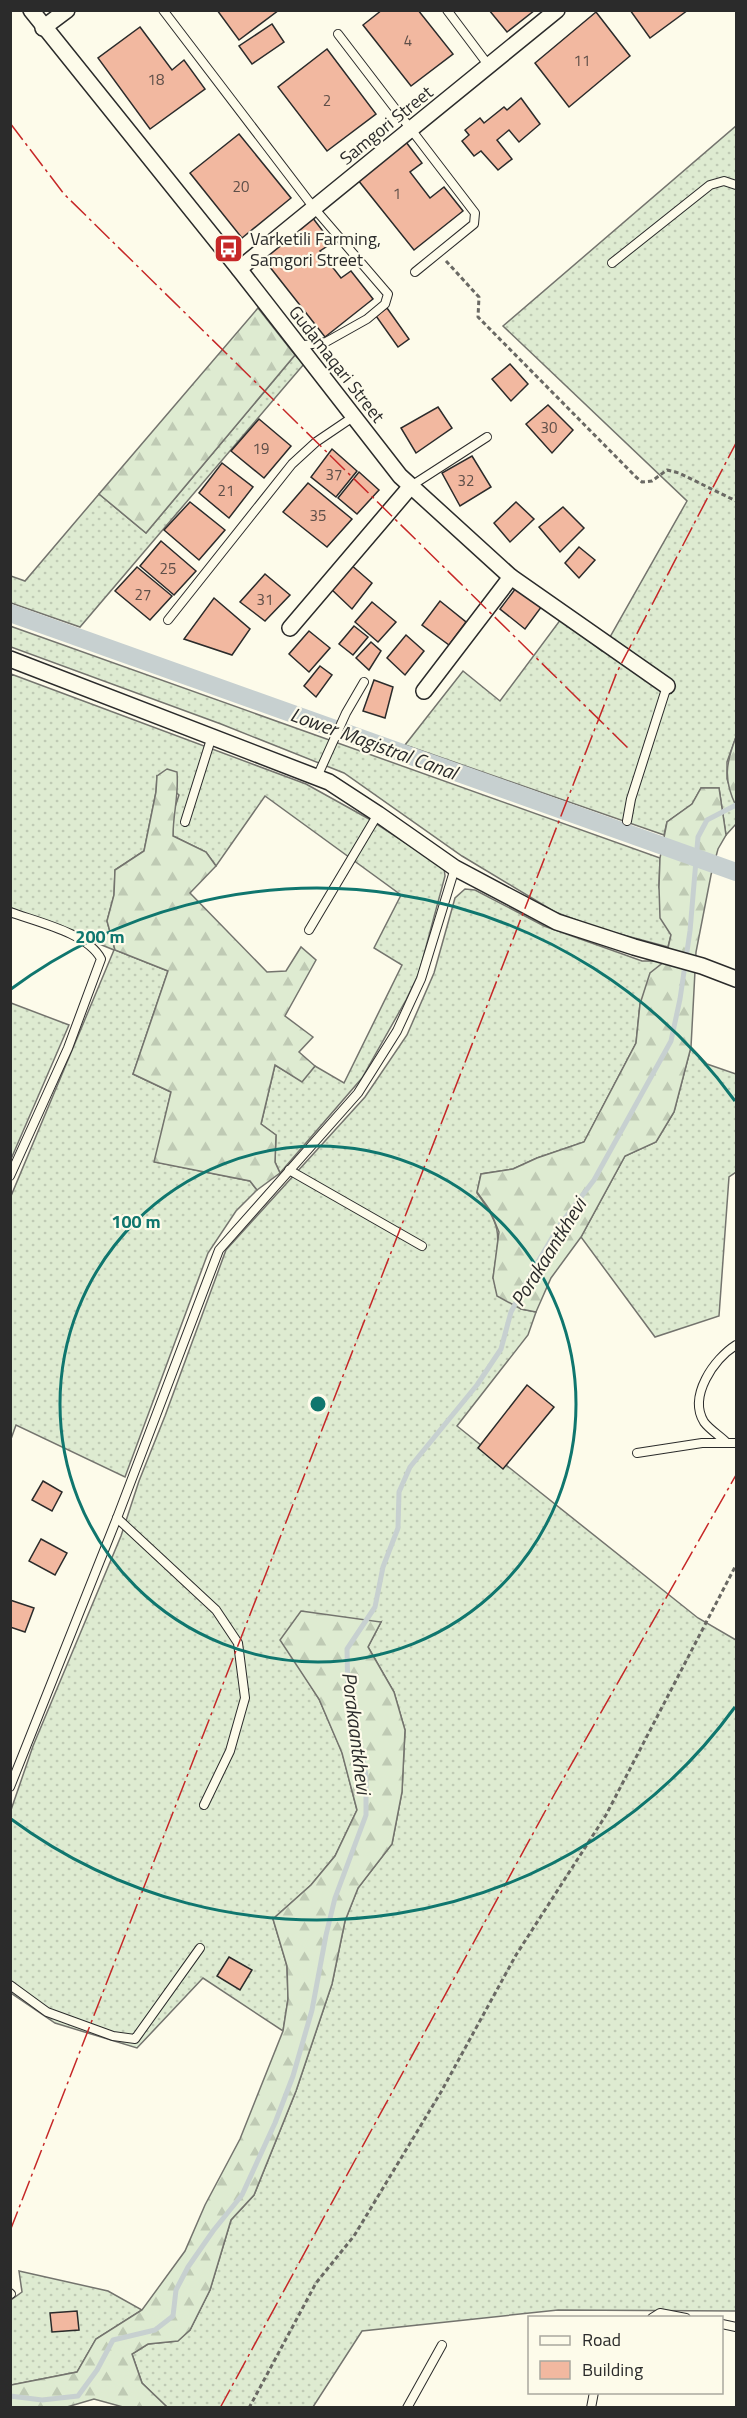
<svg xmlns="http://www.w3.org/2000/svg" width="747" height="2418" viewBox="0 0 747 2418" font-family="'Titillium Web',sans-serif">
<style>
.grass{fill:url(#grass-dots);stroke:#74746e;stroke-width:1.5}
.forest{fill:url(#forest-firs);stroke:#74746e;stroke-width:1.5}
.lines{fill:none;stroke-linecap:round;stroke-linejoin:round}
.stream{stroke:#c7d0d0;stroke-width:5}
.canal{stroke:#c7d0d0;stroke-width:18}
.building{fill:#f2b8a0;stroke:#2b2b2b;stroke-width:1.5}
.lane-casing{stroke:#2b2b2b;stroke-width:10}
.street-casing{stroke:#2b2b2b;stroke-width:18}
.path{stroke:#6a6964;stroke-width:3;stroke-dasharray:4.5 3;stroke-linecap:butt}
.lane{stroke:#fdfbea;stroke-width:8}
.street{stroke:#fdfbea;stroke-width:15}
.power{stroke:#c62828;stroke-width:1.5;stroke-dasharray:21 4.5 3 4.5;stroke-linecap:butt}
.ring{fill:none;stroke:#0f766e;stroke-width:3}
.labels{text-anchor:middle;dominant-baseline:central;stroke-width:4.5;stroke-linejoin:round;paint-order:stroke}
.number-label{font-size:15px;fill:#5d4e48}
.street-label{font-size:18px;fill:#2b2b2b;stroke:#fdfbea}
.poi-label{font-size:18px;fill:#2b2b2b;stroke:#fdfbea;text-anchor:start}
.water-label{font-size:20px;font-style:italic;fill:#2b2b2b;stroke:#fdfbea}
.centre{fill:#0f766e;stroke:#fdfbea;stroke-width:3}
.ring-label{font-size:18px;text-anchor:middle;font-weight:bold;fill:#0f766e;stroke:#fdfbea;stroke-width:4.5;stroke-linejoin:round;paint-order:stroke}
</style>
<defs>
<pattern id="grass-dots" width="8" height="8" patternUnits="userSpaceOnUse" patternTransform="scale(1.5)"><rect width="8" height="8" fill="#deebd1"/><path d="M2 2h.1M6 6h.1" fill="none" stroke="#bfcab4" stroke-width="1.8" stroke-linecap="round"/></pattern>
<pattern id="forest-firs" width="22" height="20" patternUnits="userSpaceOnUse" patternTransform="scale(1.5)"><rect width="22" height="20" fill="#deebd1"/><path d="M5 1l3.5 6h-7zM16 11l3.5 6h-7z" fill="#bfcab4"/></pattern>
</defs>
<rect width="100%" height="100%" fill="#fdfbea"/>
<!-- grass -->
<g class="grass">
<path d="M736,126v611l-9,25v17l9,27v18l-10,11 -7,-47h-18l-9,16 -25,18 -3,13 -259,-90 58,-74 37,30 61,-82 41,32 85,-150 -184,-175z"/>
<path d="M295,355l9,9 -224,263 -69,-24v-27l14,5 74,-87 47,39z"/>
<path d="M10,626l650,232 -1,29 12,48 -3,12 -67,-18 -46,-17 -93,-56 -118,-83 -123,-49 -210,-77z"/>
<path d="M11,674l295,110 63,35 75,49 1,8 -26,97 -13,27 -44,78 -82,95 -5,-11 1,-27 -15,-11 14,-59 27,16 13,-15 29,17 58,-118 -28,-17 27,-53 -136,-99 -49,70 -10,-14 -33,-16v-23l6,-18 -22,-19 -1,16 -12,59 -29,19 -1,25 -7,26 8,29 53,21 -35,103 38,18 -16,70 95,19 7,9 -21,21 -28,42 -83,224 -109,-52 -5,14v-243l103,-246 -103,-42z"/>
<path d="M465,889l10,1 69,36 98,35h23l-25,43 -4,39 -52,99 -47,16 -24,11 -32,5 -4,19c27,36 22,42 16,85l28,31 15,3 -8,23 -71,91 241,192 38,22v671l-178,-1 -196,21 -49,76h-146l-25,-24 -10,-29 16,-10 29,-3 13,-11 20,-40 21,-70 23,-25 42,-104 36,-107 13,-63 13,-33 34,-44 10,-52 3,-62 -11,-38 -26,-45 13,-25 -84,42 22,35 23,53 15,58 -22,46 -24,29 -38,34 14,47 1,33 -5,32 -80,-53 -66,70 -82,-25 -44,-30v-183l22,-64 88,-210 18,-55 26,-65 61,-166 139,-153 42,-62 27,-62 21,-75z"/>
<path d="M11,1003l58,22 -58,134 -1,-156z"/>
<path d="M691,1047l16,17 29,10v98l-7,5 -10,139 -64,21 -74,-100 44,-81 31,-14 18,-30z"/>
<path d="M19,2271l89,20 34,19 -46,29 -19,33 -66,13v-85l11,-8z"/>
</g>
<!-- forest -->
<g class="forest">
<path d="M258,308l37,47 -149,178 -47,-39z"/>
<path d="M736,737v69c-13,-27 -10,-43 0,-69z"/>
<path d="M167,769l10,3c2,24 -4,41 -4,64l33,16 10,14 -26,27 77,79 19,-1 15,-24 15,13 -31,56 28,21 -14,15 16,14 -13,16 -27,-17 -14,59 15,11 -1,27 5,11 -23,17 -7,-9 -96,-19 17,-70 -38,-18 35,-103 -53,-21 -8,-29 7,-26 1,-25 29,-19 12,-59 1,-16z"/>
<path d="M701,788h18l7,47 -8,14 -7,26 -15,77 -5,95 -17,65 -18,30 -31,14 -44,81 -30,41 -15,34 -15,-3 -24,-13 -4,-18 6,-46 -9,-22 -13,-18 4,-18 32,-5 24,-11 47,-16 52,-99 4,-39 10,-31 15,-12 6,-26 -11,-17 -1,-31 1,-29 7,-36 25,-18z"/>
<path d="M301,1611l80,11 -13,25 26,45 11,38 -3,62 -10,52 -34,44 -13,33 -13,63 -36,107 -42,104 -23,25 -21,70 -20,40 -12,11 -30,3 -16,10 10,29 25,24h-44l-29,-8 -27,8h-56v-22l66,-13 19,-33 46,-29 43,-59 20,-46 35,-66 43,-108 5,-32 -1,-33 -14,-47 38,-34 24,-29 22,-46 -15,-57 -23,-54 -39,-59z"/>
</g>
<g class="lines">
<!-- stream -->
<path class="stream" d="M10,2396l32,4 36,-4 19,-26 16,-30 42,-10 18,-14 3,-26 12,-23 25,-36 29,-36 33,-72 18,-47 19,-66 14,-75 9,-37 31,-83v-39l-8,-45 -10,-34 -1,-48 28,-42 8,-40 15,-39 1,-36 11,-25 67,-82 24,-36 10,-37 25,-47 23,-39 35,-46 77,-139 9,-42 10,-68 8,-94 9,-17 29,-15"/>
<!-- canal -->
<path class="canal" d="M10,613l726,259"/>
</g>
<!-- building -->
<g class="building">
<path d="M217,10h62l-40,30z"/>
<path d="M382,10h36l35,44 -42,32 -48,-61z"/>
<path d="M489,10h46l-28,22z"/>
<path d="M630,10h58l-38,28z"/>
<path d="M596,12l34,44 -61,51 -34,-44z"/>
<path d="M272,24l12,18 -32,22 -13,-18z"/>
<path d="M140,27l32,43 12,-10 21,29 -55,40 -52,-71z"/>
<path d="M327,49l49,65 -49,37 -49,-64z"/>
<path d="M521,98l19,26 -21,18 -10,-12 -12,10 15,19 -14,11 -17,-19 -7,5 -12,-15 7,-6 -4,-5 15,-12 4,5 20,-16 3,3z"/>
<path d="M239,134l52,64 -49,40 -52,-65z"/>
<path d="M406,142l16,21 -12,9 20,26 14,-11 19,24 -49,39 -56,-70z"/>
<path d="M312,217l20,26 -12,8 21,27 10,-7 22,28 -48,38 -63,-80z"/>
<path d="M387,308l22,31 -11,8 -22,-31z"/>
<path d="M510,364l18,20 -17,17 -19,-22z"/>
<path d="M548,405l25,25 -21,23 -26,-29z"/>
<path d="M438,407l14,21 -36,25 -15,-25z"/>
<path d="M259,419l32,27 -27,32 -33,-27z"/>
<path d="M332,449l25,22 -21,26 -25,-20z"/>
<path d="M472,456l19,31 -31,19 -18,-33z"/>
<path d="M222,463l31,24 -24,31 -30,-25z"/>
<path d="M359,472l20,18 -22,24 -19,-16z"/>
<path d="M308,483l44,36 -25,28 -44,-35z"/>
<path d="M190,502l35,28 -26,30 -35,-30z"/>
<path d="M516,502l18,17 -24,23 -16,-19z"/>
<path d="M563,507l21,21 -24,24 -21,-25z"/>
<path d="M161,541l35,30 -22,24 -34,-29z"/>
<path d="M579,547l16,13 -16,18 -14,-15z"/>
<path d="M350,564l22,19 -20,26 -22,-21z"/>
<path d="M137,567l35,29 -22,24 -35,-29z"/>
<path d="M265,574l25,21 -25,26 -25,-19z"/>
<path d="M516,588l26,18 -17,23 -25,-20z"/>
<path d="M214,598l36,31 -18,26 -48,-16z"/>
<path d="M440,601l26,21 -17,23 -27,-20z"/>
<path d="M372,602l24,20 -18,20 -23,-20z"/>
<path d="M354,626l14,11 -15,18 -14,-11z"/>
<path d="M309,631l21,17 -21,24 -20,-18z"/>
<path d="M406,635l18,16 -19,24 -18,-17z"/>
<path d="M371,642l10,9 -12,19 -13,-12z"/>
<path d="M320,666l12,9 -16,22 -12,-11z"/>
<path d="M374,680l19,7 -8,31 -22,-7z"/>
<path d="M527,1385l27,22 -51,62 -25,-21z"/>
<path d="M43,1481l19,11 -10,19 -20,-11z"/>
<path d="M41,1539l26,14 -12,22 -26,-14z"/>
<path d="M10,1600l24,8 -9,24 -15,-5z"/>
<path d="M229,1957l23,13 -12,20 -23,-14z"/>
<path d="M77,2311l2,19 -27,2 -2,-19z"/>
</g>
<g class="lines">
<defs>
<g id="lane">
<path d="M163,10l151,198 74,86 -3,10 -18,15 -41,23 -28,4"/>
<path d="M447,10l42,56"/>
<path d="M338,34l137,179 -1,11 -59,48"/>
<path d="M612,263l98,-78 14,-4 12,4"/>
<path d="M411,486l76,-49"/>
<path d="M168,620l124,-156 24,-22 37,-25"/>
<path d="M317,777l29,-64 18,-31"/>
<path d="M627,821l4,-22 36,-113"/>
<path d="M185,822l27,-86"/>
<path d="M10,912c27,10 78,21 91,47l-33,89 -58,128"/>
<path d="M309,930l69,-116"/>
<path d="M289,1170l133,76"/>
<path d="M726,1442c-6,-6 -17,-13 -22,-20 -16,-26 10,-63 32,-77"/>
<path d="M637,1453l65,-10h34"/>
<path d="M117,1518l99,92 22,33 7,55 -15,53 -26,54"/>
<path d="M10,1787l107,-269 102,-268 139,-157 39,-62 24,-52 34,-111"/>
<path d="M10,1985l37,27 66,24 22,3 65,-91"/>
<path d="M10,2293l1,1"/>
<path d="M652,2318l8,-5 26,5"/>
<path d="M722,2324l14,3"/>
<path d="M407,2408l35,-63"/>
<path d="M591,2408l3,-16"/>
</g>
<g id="street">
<path d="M31,10l208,259 161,207 111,101 156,109"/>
<path d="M43,28l24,-18"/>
<path d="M239,269l318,-259"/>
<path d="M290,628l121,-142"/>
<path d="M10,659l319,123 49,32 77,54 102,54 77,25 68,19 34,13"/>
<path d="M424,691l87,-114"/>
</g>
</defs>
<!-- lane casing -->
<use href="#lane" class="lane-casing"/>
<!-- street casing -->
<use href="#street" class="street-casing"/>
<!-- path -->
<g class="path">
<path d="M446,261l33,36 -1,20 158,160 6,5 10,-1 15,-11 12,3 57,28"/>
<path d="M249,2408l67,-125 38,-47 87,-144 75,-137 90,-140 130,-250"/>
</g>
<!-- lane -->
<use href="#lane" class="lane"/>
<!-- street -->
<use href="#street" class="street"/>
<!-- power -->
<g class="power">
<path d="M10,123l54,71 564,554"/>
<path d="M10,2231l607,-1559 119,-229"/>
<path d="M220,2408l334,-613 182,-320"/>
</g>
</g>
<!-- distance rings -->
<g class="ring">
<circle cx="318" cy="1404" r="258"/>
<path d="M735 1707A516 516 0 0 1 11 1819M11 989A516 516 0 0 1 735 1101"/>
</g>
<!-- icons -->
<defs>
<symbol id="bus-square" viewBox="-11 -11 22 22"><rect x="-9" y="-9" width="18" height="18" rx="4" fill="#c62828" stroke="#fdfbea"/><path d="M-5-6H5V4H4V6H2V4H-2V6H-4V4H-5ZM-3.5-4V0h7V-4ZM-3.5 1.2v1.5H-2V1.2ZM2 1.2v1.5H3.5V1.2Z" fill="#fff"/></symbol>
</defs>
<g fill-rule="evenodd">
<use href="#bus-square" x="212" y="232" width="33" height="33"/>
</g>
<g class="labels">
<!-- number labels -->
<g class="number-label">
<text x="408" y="40">4</text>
<text x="582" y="60">11</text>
<text x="156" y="79">18</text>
<text x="327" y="100">2</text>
<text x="241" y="186">20</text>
<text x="397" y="193">1</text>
<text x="549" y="427">30</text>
<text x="261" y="448">19</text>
<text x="334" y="474">37</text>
<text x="466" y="480">32</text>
<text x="226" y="490">21</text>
<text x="318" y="515">35</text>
<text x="168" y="568">25</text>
<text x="143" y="594">27</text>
<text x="265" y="599">31</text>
</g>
<!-- street labels -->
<g class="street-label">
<text transform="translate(386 125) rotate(-39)">Samgori Street</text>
<text transform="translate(337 364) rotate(52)">Gudamaqari Street</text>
</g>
<!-- poi labels -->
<g class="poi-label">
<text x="250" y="238">Varketili Farming,<tspan x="250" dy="21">Samgori Street</tspan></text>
</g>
<!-- water labels -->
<g class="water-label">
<text transform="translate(374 743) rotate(20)">Lower Magistral Canal</text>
<text transform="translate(548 1252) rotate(-58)">Porakaantkhevi</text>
<text transform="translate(357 1733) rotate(83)">Porakaantkhevi</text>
</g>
</g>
<circle cx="318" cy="1404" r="9" class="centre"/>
<g class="ring-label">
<text x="100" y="943">200 m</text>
<text x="136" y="1228">100 m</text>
</g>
<!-- border -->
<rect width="747" height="2418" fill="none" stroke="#2b2b2b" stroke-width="24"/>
<!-- legend -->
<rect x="528" y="2316" width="195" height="78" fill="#fdfbea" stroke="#a9a89e" stroke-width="1.5"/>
<rect x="540" y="2336" width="30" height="9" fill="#fdfbea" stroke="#a9a89e" stroke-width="1.5"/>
<text x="582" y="2346" font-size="18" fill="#2b2b2b">Road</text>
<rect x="540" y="2361" width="30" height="18" fill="#f2b8a0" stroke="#a9a89e" stroke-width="1.5"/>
<text x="582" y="2376" font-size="18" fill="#2b2b2b">Building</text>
</svg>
